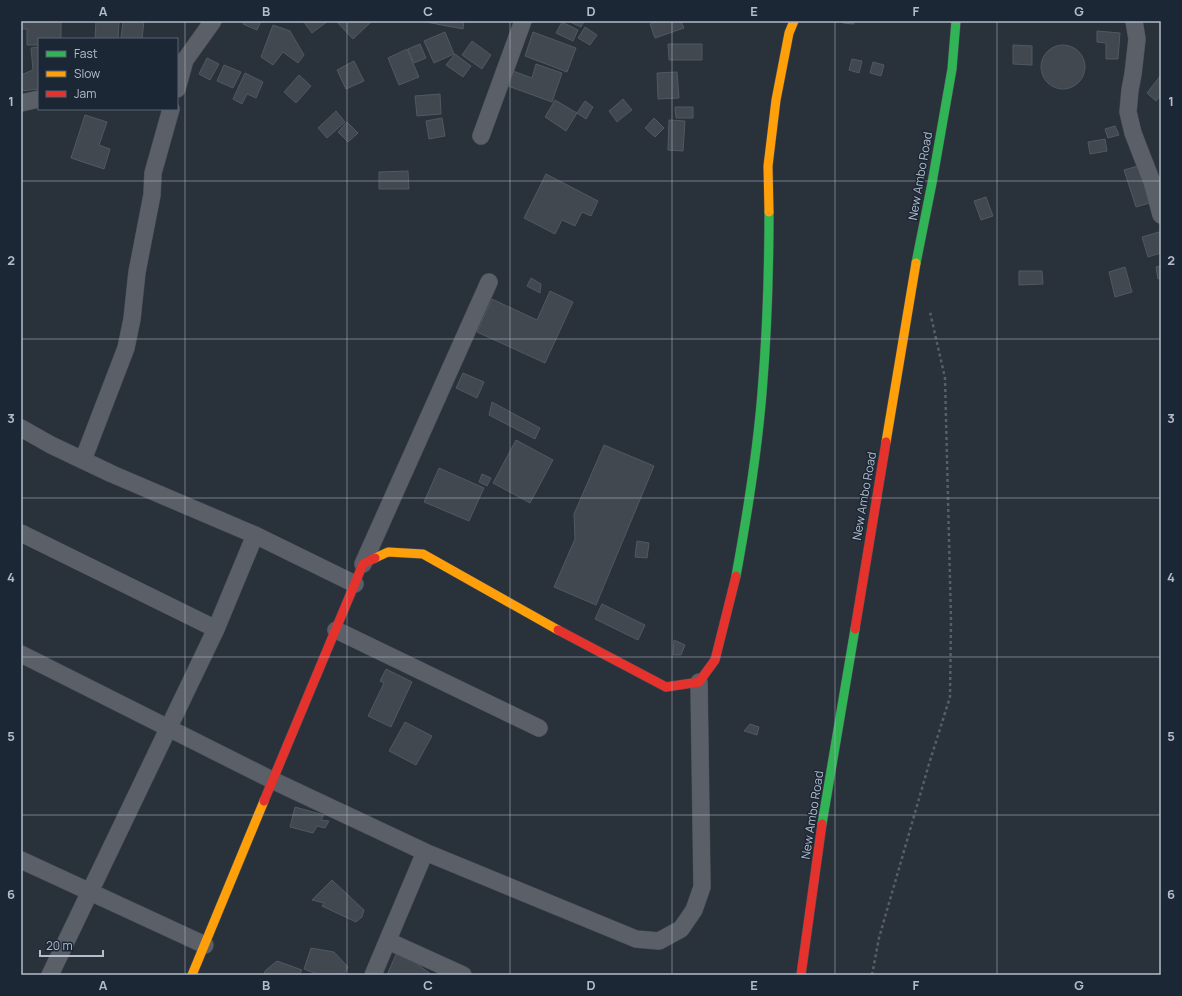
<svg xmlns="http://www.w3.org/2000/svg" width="1182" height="996" viewBox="0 0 1182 996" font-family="Manrope,sans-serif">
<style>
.building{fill:#414850;stroke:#515861}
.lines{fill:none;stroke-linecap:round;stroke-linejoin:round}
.street-casing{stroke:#484d54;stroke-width:18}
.fast-casing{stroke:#484d54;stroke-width:10}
.slow-casing{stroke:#484d54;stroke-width:10}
.jam-casing{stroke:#484d54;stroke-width:10}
.path{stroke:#585e65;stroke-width:2.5;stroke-dasharray:3 3;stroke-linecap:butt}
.street{stroke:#5a5f68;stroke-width:17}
.fast{stroke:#30b455;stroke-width:9}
.slow{stroke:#ff9f0a;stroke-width:9}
.jam{stroke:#e5322d;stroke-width:9}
.grid{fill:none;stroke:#b3bdcb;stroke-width:1;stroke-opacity:0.55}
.labels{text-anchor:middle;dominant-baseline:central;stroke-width:3;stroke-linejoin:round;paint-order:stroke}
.street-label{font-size:12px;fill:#b3bdcb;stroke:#1c2736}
.neatline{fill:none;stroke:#b3bdcb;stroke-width:1.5}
.grid-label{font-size:13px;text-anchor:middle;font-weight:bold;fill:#b3bdcb}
</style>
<rect width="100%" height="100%" fill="#29313a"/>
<!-- building -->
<g class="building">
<path d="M21,21h40v18h-22v6h-12v-16h-6z"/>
<path d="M96,21h23l-1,18h-23z"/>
<path d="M123,21h21l-2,18h-21z"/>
<path d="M244,21h17l-4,9 -14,-6z"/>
<path d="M303,21h25l-16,12z"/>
<path d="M338,21h34l-19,18 -16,-17z"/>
<path d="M421,21h43l-1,8z"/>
<path d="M568,21h16l-3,6z"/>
<path d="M658,21h23l3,7 -29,10 -5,-14z"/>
<path d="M843,21h11v3l-11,-1z"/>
<path d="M562,22l16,8 -5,11 -17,-8z"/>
<path d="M273,25l17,6 14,24 -6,8 -15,-11 -10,13 -12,-8z"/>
<path d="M585,27l12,8 -7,10 -12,-7z"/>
<path d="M1097,31l23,2 -2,26h-12v-16l-9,-1z"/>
<path d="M445,32l9,22 -20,9 -10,-22z"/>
<path d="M533,32l43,16 -9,24 -42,-16z"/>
<path d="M472,41l19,14 -9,14 -20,-14z"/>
<path d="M420,44l6,14 -12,5 -6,-14z"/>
<path d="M668,44h34v16h-33z"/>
<path d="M1013,45l19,1v19l-19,-1z"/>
<circle cx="1063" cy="67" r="22"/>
<path d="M39,47v42l-18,2v-16l12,-5 -2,-22z"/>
<path d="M407,49l12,28 -20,8 -11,-27z"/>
<path d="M455,54l16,12 -8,11 -17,-12z"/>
<path d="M207,58l12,6 -9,16 -11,-6z"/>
<path d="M852,59l10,2 -3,12 -10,-3z"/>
<path d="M354,61l10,20 -18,8 -9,-19z"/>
<path d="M873,62l11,3 -3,11 -11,-3z"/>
<path d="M536,64l26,9 -10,29 -44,-16 5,-15 19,7z"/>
<path d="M224,65l17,7 -8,16 -16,-7z"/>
<path d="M677,72l2,26 -21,1 -1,-26z"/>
<path d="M245,73l18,9 -7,16 -9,-4 -5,10 -9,-5z"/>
<path d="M299,75l12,11 -15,17 -12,-11z"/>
<path d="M1161,75v20l-5,6 -9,-8z"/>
<path d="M440,94l1,20 -24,2 -2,-20z"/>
<path d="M623,99l9,11 -15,12 -8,-11z"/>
<path d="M555,100l22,13 -11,18 -21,-14z"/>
<path d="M585,101l8,6 -7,12 -9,-6z"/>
<path d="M675,107h18v11h-17z"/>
<path d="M336,111l9,11 -18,16 -9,-10z"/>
<path d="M85,115l22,7 -8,23 11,4 -6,20 -33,-11z"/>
<path d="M442,118l3,18 -16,3 -3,-18z"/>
<path d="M654,118l10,10 -9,9 -10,-9z"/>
<path d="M669,120l16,1 -2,30 -15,-1z"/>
<path d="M347,122l11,11 -10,9 -10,-10z"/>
<path d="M1115,126l4,9 -11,3 -3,-9z"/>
<path d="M1105,139l2,12 -17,3 -2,-12z"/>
<path d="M1138,166l12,37 -14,4 -12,-37z"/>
<path d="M408,171l1,18h-30v-17z"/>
<path d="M546,174l52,27 -7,15 -9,-4 -7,14 -13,-6 -7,14 -31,-16z"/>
<path d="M986,197l7,19 -12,4 -7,-19z"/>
<path d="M1159,232l2,6v15l-13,4 -6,-20z"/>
<path d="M1161,266v12l-3,1 -2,-12z"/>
<path d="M1125,267l7,25 -17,5 -6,-25z"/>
<path d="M1019,271h23l1,13 -24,1z"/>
<path d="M531,278l10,6 -1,9 -13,-7z"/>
<path d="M550,291l23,11 -28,61 -68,-31 15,-33 45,21z"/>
<path d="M463,373l21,9 -7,16 -21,-10z"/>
<path d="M492,402l48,26 -5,11 -46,-24z"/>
<path d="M516,440l37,20 -23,43 -37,-20z"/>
<path d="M604,445l50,21 -58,139 -42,-18 21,-48 -1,-25z"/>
<path d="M439,468l45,20 -15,33 -45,-19z"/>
<path d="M482,474l9,4 -4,8 -8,-4z"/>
<path d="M637,541l12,2 -2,15 -12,-1z"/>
<path d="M602,604l43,21 -7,15 -43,-21z"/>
<path d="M674,640l11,5 -4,10h-8z"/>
<path d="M386,669l26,13 -21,45 -23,-11 16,-33 -4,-2z"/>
<path d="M405,722l27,14 -16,29 -27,-14z"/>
<path d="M750,724l9,3 -2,8 -13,-4z"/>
<path d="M295,807l29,8 -3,5 8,1 -4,7 -8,-2 -4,7 -23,-6z"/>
<path d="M332,880l32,30 -2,7 -6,5 -34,-16 2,-3 -12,-3z"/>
<path d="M311,948l23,4 14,15 -5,8h-24l-15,-6z"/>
<path d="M398,950l34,25h-45z"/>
<path d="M277,961l25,9 -3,5h-36l3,-5z"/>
</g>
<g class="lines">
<defs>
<g id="street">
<path d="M1134,21l3,18 -4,35 -3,16 -2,22 5,21 19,49 9,33"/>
<path d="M177,89l8,-29 28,-39"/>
<path d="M21,103l18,-4"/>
<path d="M481,136l42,-115"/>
<path d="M21,428l30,17 61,29 143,61 100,49"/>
<path d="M83,460l43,-112 6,-29 5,-47 15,-77 1,-22 18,-64"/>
<path d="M21,533l195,96"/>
<path d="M363,564l126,-282"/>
<path d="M336,630l203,98"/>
<path d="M21,654l253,127 151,71 211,87 23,2 22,-12 13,-19 8,-23 -3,-205"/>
<path d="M21,860l184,85"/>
<path d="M388,941l75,34"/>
<path d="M50,975l166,-346 39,-94"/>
<path d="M373,975l52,-123"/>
</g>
<g id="fast">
<path d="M916,263l16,-80 20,-114 4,-48"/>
<path d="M736,576c11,-60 21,-121 26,-183 5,-60 7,-121 7,-181"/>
<path d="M822,824l33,-195"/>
</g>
<g id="slow">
<path d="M769,212l-1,-46 8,-66 13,-67 5,-12"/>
<path d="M886,442l30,-179"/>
<path d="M375,558l13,-6 35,2 135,76"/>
<path d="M192,975l72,-174"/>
</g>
<g id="jam">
<path d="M855,629l31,-187"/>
<path d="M558,630l108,57 33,-5 16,-22 21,-84"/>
<path d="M264,801l99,-237 12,-6"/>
<path d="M801,975l21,-151"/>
</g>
</defs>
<!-- street casing -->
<use href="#street" class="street-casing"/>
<!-- fast casing -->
<use href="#fast" class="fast-casing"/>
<!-- slow casing -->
<use href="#slow" class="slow-casing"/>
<!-- jam casing -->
<use href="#jam" class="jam-casing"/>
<!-- path -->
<path class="path" d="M872,975l7,-37 50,-174 21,-67 1,-77 -6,-242 -15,-66"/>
<!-- street -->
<use href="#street" class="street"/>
<!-- fast -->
<use href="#fast" class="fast"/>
<!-- slow -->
<use href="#slow" class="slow"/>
<!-- jam -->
<use href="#jam" class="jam"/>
</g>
<!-- grid -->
<path class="grid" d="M185,21v954M347,21v954M510,21v954M672,21v954M835,21v954M997,21v954M21,181h1140M21,339h1140M21,498h1140M21,657h1140M21,815h1140"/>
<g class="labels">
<!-- street labels -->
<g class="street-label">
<text transform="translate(920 176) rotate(-80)">New Ambo Road</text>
<text transform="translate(864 496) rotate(-80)">New Ambo Road</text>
<text transform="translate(812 815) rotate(-81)">New Ambo Road</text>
</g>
</g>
<!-- border -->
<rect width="1182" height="996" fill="none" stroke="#1c2736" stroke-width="44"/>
<!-- legend -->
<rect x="38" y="38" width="140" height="72" fill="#1c2736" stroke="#586372"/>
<rect x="46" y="51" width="20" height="6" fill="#30b455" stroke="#586372"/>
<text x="74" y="58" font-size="12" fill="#b3bdcb">Fast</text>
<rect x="46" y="71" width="20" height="6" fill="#ff9f0a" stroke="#586372"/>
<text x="74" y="78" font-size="12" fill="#b3bdcb">Slow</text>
<rect x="46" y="91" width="20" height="6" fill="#e5322d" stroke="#586372"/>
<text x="74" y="98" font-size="12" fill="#b3bdcb">Jam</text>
<!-- scale -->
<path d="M40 950v6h63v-6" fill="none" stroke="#b3bdcb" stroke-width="2"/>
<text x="46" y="950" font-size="12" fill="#b3bdcb" stroke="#1c2736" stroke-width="3" paint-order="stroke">20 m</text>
<rect x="22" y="22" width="1138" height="952" class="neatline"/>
<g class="grid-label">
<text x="103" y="16">A</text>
<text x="266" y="16">B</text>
<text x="428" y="16">C</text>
<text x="591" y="16">D</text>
<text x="754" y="16">E</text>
<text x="916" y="16">F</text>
<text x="1079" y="16">G</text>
<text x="11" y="106">1</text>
<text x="1171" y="106">1</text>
<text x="11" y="265">2</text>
<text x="1171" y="265">2</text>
<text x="11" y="423">3</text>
<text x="1171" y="423">3</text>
<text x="11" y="582">4</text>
<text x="1171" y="582">4</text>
<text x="11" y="741">5</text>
<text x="1171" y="741">5</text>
<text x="11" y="899">6</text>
<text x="1171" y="899">6</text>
<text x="103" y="990">A</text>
<text x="266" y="990">B</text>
<text x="428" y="990">C</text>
<text x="591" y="990">D</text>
<text x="754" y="990">E</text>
<text x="916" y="990">F</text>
<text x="1079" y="990">G</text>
</g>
</svg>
